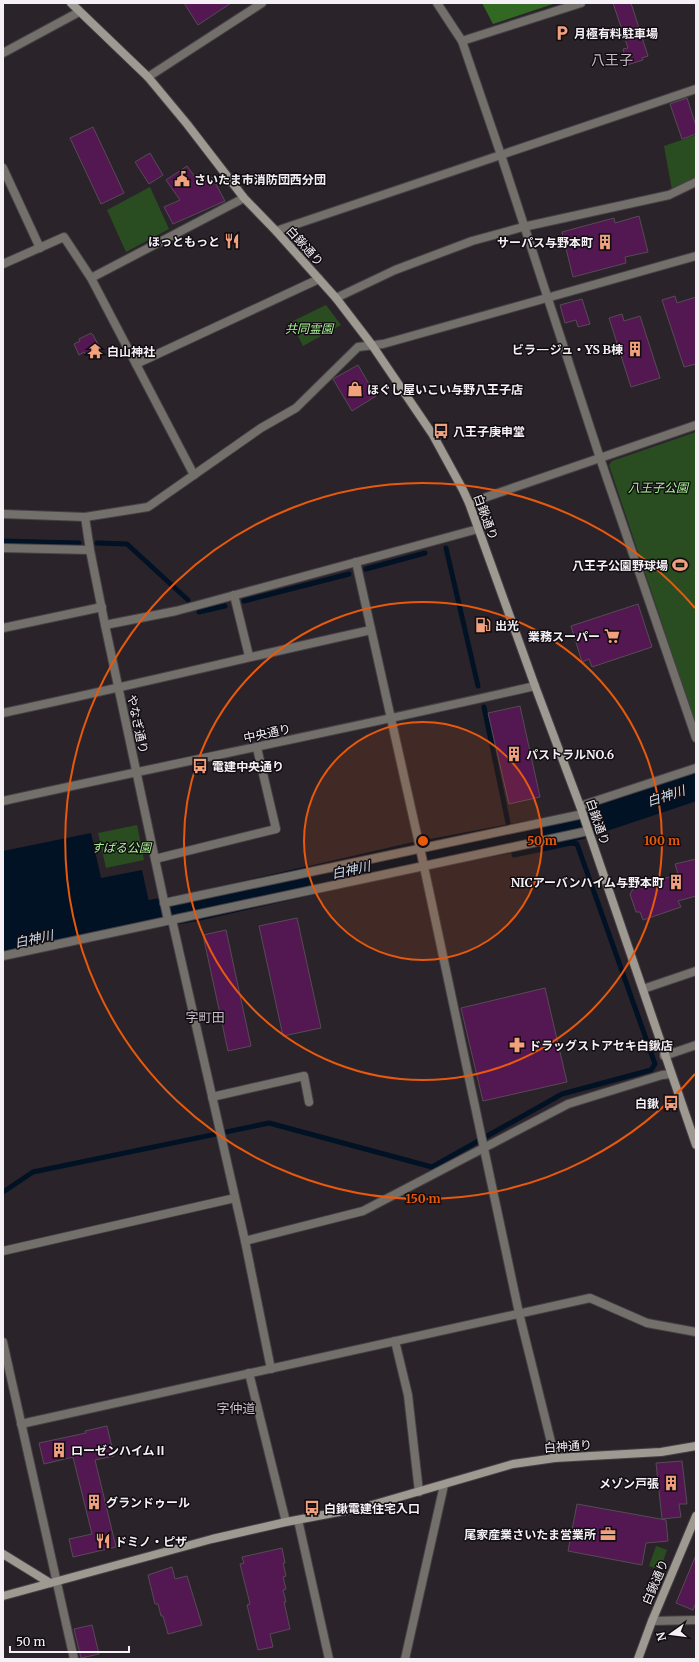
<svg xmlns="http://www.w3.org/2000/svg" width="699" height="1662" viewBox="0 0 699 1662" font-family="Merriweather,'Noto Sans JP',serif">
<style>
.green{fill:#294d20}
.forest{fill:#316923}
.water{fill:#011225}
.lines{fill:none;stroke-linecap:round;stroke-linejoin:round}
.stream{stroke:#011225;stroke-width:5}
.river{stroke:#011225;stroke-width:29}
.building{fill:#531752;stroke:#554c54}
.street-casing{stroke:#474046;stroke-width:10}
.secondary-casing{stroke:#474046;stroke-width:10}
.street{stroke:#73706b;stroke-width:8}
.secondary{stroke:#9e9a92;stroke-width:8}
.ring{fill:none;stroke:#e8590c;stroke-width:2}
.labels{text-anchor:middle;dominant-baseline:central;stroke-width:3;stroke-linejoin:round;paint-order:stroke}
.poi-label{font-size:12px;font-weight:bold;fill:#f5f0f5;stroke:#110d11;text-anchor:start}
.street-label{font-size:12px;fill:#f5f0f5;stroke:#110d11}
.park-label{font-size:12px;font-style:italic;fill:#a8f595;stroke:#110d11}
.water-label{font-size:13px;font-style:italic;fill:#cdddee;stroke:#110d11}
.neighbourhood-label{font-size:13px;fill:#c9bec8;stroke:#110d11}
.quarter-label{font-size:14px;fill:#c9bec8;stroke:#110d11}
.centre{fill:#e8590c;stroke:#110d11;stroke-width:2}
.ring-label{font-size:12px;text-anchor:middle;font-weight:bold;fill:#e8590c;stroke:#110d11;stroke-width:3;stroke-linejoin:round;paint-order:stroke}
</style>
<rect width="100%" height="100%" fill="#2b232a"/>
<!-- green -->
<g class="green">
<path d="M696,135v44l-24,11 -8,-44z"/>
<path d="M150,187l19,42 -43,23 -19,-42z"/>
<path d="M326,305l15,20 -38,21 -12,-24z"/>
<path d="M696,432v293l-87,-260 3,-4z"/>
<path d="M137,825l7,35 -38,8 -8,-35z"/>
<path d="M656,1546l11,4 -7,20 -11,-4z"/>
</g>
<!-- forest -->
<path class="forest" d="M482,3h74l-63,21z"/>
<!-- water -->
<path class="water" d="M91,833l10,45 41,-8 7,32 -146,31v-82z"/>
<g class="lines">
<!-- stream -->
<g class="stream">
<path d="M3,541l76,2"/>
<path d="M97,543l30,1 61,56"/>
<path d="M446,548l32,138"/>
<path d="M366,569l59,-16"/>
<path d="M244,601l105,-27"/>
<path d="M199,612l26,-6"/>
<path d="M484,707l24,116"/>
<path d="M511,838l1,5"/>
<path d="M3,1192l30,-20 236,-49 163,44 130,-73 89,-24 4,-6 -78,-220 -6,-1 -57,12v-4"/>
</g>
<!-- river -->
<path class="river" d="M3,946l126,-28 65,-11 219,-50 163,-31 120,-40"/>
</g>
<!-- building -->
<g class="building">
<path d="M184,3h47l-33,22z"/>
<path d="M613,3h18l17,53 -6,2 1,2 -16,5 -4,-16 5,-1z"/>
<path d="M687,98l9,28v8l-14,5 -12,-35z"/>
<path d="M93,127l31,66 -23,11 -31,-66z"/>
<path d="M150,153l13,22 -14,9 -14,-22z"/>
<path d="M187,166l13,18 12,-7 13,24 -52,23 -9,-17 16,-7 -14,-20z"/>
<path d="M639,216l9,36 -23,5 1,6 -53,14 -11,-45 52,-14 1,5z"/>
<path d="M675,296l2,7 19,-6v67l-12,3 -22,-67z"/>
<path d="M582,299l8,25 -12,3 -2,-7 -11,3 -5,-18z"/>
<path d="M622,314l2,7 16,-5 20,62 -29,9 -22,-69z"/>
<path d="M91,333l2,2 7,13 -15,7 -1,-3 -5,3 -5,-11 6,-3 -1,-2z"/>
<path d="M358,365l18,31 -24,15 -19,-32z"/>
<path d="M638,604l14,43 -60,20 -3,-8 -7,3 -11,-36z"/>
<path d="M520,706l20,91 -31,7 -21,-91z"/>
<path d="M696,859v37l-18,5 3,6 -38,13 -3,-8h-4l-6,-18 3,-5 45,-15 -3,-10z"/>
<path d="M297,918l24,110 -38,8 -24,-110z"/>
<path d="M226,930l25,116 -23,5 -25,-116z"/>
<path d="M545,988l22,94 -84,19 -22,-93z"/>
<path d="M107,1426l7,30 -19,4 21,87 -43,10 -4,-18 23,-5 -19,-77 -29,7 -5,-21 47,-10 -1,-2z"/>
<path d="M682,1461l5,43h-8l2,13 -19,2 -6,-56z"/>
<path d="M577,1504l89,16 2,21 -22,2 -4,22 -74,-14z"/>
<path d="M282,1548l3,15h-2l3,13 -3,1 3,12 -3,1 3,12h-2l6,27 -20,5 3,13 -15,3 -11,-45 3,-1 -10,-40 4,-1 -2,-6z"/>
<path d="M696,1555v47l-3,8 -17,-7z"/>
<path d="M172,1567l3,12 12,-3 15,49 -34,9 -5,-18h-2l-3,-12h-3l-7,-29z"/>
<path d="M92,1625l7,29 -18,4 -7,-29z"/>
</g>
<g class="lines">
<defs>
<g id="street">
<path d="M437,3l25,38 39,114 99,303 96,280"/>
<path d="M462,41l119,-38"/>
<path d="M3,53l76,-41"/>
<path d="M148,77l114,-74"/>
<path d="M3,168l37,80"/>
<path d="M276,231l420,-142"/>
<path d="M3,264l61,-27 27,41 103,197"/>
<path d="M91,278l153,-80"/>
<path d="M336,298l59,-28 77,-29 51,-14 146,-32 27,-13"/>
<path d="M136,364l183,-85"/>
<path d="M469,503l227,-78"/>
<path d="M3,514l82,3 63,-10 113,-79 35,-20 62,-61 25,-3 313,-88"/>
<path d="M85,517l5,33 15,75 63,295"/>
<path d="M3,548l87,2"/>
<path d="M356,562l64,286 99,465 36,145"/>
<path d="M234,595l15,61"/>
<path d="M105,625l71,-14 302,-82"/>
<path d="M3,628l99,-21"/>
<path d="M3,713c123,-26 245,-56 368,-83"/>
<path d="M3,801c177,-39 355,-74 532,-115"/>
<path d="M580,806l116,-38"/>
<path d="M155,859l121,-30 -19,-81"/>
<path d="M164,903l419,-89"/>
<path d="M172,920l73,321 26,128"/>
<path d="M3,956l585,-125"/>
<path d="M643,989l53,-18"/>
<path d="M664,1056l32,-11"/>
<path d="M212,1097l92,-21 5,26"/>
<path d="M245,1241l118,-30 205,-107 94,-29 9,-1"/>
<path d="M3,1251l232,-53"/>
<path d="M395,1341l13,54 11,97"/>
<path d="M3,1342l71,317"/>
<path d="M249,1373l37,149"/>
<path d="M21,1424l569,-126 57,25 49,9"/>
<path d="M298,1520l31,139"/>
<path d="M652,1621l44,-1"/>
<path d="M405,1659l39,-174"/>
</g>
<g id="secondary">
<path d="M71,3l77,74 39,47 57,74 32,33 60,67 36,47 61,90 30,55 6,13 66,183 45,120 116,339"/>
<path d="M3,1554l47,29"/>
<path d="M3,1596l209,-57 74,-17 79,-15 148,-43 42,-6 106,-6 35,-6"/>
<path d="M638,1659l14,-38 44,-105"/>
</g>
</defs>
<!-- street casing -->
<use href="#street" class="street-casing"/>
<!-- secondary casing -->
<use href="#secondary" class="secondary-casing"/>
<!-- street -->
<use href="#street" class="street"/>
<!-- secondary -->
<use href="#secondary" class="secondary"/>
</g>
<!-- distance rings -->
<circle cx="423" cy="841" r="119" fill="#e8590c" fill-opacity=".12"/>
<g class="ring">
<circle cx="423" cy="841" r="119"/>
<circle cx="423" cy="841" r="239"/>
<path d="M695 1074A358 358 0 1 1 695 608"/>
</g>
<!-- icons -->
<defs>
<symbol id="parking-bare" viewBox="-9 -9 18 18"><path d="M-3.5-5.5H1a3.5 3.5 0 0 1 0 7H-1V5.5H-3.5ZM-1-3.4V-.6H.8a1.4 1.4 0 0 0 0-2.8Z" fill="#f2a17e" stroke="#110d11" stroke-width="2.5" paint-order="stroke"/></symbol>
<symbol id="civic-bare" viewBox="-9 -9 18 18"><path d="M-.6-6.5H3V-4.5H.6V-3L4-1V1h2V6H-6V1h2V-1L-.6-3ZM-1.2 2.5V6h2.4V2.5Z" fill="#f2a17e" stroke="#110d11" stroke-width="2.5" paint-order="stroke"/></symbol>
<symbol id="restaurant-bare" viewBox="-9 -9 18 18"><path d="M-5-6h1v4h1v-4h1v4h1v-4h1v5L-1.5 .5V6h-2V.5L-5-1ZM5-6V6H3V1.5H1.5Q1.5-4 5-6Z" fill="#f2a17e" stroke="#110d11" stroke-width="2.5" paint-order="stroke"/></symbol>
<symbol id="building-bare" viewBox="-9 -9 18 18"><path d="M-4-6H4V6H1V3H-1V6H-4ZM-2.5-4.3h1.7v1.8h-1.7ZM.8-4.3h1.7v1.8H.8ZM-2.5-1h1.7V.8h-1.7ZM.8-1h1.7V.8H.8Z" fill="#f2a17e" stroke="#110d11" stroke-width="2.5" paint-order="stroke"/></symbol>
<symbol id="temple-bare" viewBox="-9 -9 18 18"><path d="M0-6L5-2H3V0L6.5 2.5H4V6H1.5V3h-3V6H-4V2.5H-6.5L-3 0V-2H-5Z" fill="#f2a17e" stroke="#110d11" stroke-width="2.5" paint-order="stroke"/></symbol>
<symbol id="shop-bare" viewBox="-9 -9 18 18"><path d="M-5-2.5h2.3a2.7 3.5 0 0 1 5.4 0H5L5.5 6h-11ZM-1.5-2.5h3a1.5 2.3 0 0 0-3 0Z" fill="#f2a17e" stroke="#110d11" stroke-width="2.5" paint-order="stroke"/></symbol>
<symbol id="bus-bare" viewBox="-9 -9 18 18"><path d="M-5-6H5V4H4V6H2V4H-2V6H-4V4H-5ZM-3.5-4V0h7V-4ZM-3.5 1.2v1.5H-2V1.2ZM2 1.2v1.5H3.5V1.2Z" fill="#f2a17e" stroke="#110d11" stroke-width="2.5" paint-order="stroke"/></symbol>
<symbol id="stadium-bare" viewBox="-9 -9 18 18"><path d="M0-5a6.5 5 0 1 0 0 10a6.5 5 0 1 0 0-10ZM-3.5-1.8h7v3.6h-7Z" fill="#f2a17e" stroke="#110d11" stroke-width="2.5" paint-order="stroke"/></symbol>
<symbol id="fuel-bare" viewBox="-9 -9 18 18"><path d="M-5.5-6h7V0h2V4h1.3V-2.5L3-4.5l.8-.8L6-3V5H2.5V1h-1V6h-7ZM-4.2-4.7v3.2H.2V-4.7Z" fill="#f2a17e" stroke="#110d11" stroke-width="2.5" paint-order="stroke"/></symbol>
<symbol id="supermarket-bare" viewBox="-9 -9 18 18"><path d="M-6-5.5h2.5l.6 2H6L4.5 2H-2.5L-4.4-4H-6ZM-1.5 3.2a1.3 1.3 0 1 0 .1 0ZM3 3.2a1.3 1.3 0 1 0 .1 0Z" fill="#f2a17e" stroke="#110d11" stroke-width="2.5" paint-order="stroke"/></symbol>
<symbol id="pharmacy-bare" viewBox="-9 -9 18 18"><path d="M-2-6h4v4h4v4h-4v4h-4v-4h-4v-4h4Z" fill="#f2a17e" stroke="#110d11" stroke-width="2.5" paint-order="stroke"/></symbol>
<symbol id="office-bare" viewBox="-9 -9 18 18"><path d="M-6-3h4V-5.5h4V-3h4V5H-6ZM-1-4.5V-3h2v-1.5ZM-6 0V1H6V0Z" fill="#f2a17e" stroke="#110d11" stroke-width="2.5" paint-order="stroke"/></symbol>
</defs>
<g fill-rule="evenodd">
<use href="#parking-bare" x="551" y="22" width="22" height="22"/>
<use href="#civic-bare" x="171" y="168" width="22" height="22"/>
<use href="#restaurant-bare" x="221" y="230" width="22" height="22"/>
<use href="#building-bare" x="594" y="231" width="22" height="22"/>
<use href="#building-bare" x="624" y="338" width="22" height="22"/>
<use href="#temple-bare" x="84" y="340" width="22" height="22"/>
<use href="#shop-bare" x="344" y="378" width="22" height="22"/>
<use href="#bus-bare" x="430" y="420" width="22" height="22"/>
<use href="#stadium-bare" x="669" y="554" width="22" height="22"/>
<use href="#fuel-bare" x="472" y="614" width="22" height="22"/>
<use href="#supermarket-bare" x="601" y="625" width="22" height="22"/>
<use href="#building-bare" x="503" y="743" width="22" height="22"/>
<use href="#bus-bare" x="189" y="755" width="22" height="22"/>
<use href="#building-bare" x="665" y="871" width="22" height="22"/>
<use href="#pharmacy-bare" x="506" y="1034" width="22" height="22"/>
<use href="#bus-bare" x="660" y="1092" width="22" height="22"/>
<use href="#building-bare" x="48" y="1439" width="22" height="22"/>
<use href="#building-bare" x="660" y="1472" width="22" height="22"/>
<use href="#building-bare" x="83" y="1491" width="22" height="22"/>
<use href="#bus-bare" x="301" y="1497" width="22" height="22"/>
<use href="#office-bare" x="597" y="1523" width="22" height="22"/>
<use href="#restaurant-bare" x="92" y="1530" width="22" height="22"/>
</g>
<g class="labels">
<!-- poi labels -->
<g class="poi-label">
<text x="574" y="33">月極有料駐車場</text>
<text x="194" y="179">さいたま市消防団西分団</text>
<text x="220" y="241" text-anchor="end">ほっともっと</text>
<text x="593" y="242" text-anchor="end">サーパス与野本町</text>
<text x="623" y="349" text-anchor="end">ビラ―ジュ・YS B棟</text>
<text x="107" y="351">白山神社</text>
<text x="367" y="389">ほぐし屋いこい与野八王子店</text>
<text x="453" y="431">八王子庚申堂</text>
<text x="668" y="565" text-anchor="end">八王子公園野球場</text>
<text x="495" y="625">出光</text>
<text x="600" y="636" text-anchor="end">業務スーパー</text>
<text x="526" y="754">パストラルNO.6</text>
<text x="212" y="766">電建中央通り</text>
<text x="664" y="882" text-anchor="end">NICアーバンハイム与野本町</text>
<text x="529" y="1045">ドラッグストアセキ白鍬店</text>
<text x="659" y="1103" text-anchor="end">白鍬</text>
<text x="71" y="1450">ローゼンハイムⅡ</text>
<text x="659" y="1483" text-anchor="end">メゾン戸張</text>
<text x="106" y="1502">グランドゥール</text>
<text x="324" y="1508">白鍬電建住宅入口</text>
<text x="596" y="1534" text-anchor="end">尾家産業さいたま営業所</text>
<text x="115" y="1541">ドミノ・ピザ</text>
</g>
<!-- street labels -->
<g class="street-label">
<text transform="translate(305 246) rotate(48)">白鍬通り</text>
<text transform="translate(486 517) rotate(70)">白鍬通り</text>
<text transform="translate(138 724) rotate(78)">やなぎ通り</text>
<text transform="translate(267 733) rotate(-12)">中央通り</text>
<text transform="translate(598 822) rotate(71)">白鍬通り</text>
<text transform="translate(568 1446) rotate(-4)">白神通り</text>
<text transform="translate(655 1582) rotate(-67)">白鍬通り</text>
</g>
<!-- park labels -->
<g class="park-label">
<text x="309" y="328">共同霊園</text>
<text x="658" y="487">八王子公園</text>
<text x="121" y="847">すばる公園</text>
</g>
<!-- water labels -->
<g class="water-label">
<text transform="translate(666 796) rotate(-18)">白神川</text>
<text transform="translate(351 870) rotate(-12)">白神川</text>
<text transform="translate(34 939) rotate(-12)">白神川</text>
</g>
<!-- neighbourhood labels -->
<g class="neighbourhood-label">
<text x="205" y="1017">字町田</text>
<text x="236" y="1408">字仲道</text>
</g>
<!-- quarter labels -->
<g class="quarter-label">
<text x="612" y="60">八王子</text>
</g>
</g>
<circle cx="423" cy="841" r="6" class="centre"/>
<g class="ring-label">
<text x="542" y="845">50 m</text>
<text x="662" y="845">100 m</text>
<text x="423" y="1203">150 m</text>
</g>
<!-- border -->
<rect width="699" height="1662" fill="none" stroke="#f5f0f5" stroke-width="8"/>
<!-- north arrow -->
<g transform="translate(671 1634) rotate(256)" stroke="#110d11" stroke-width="3" paint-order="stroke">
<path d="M0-3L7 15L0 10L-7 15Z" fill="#f5f0f5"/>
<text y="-6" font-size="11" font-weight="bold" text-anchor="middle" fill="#f5f0f5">N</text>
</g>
<!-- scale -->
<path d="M10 1646v6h119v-6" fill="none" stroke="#f5f0f5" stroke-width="2"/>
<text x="16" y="1646" font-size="12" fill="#f5f0f5" stroke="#110d11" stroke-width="3" paint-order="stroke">50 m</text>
</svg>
